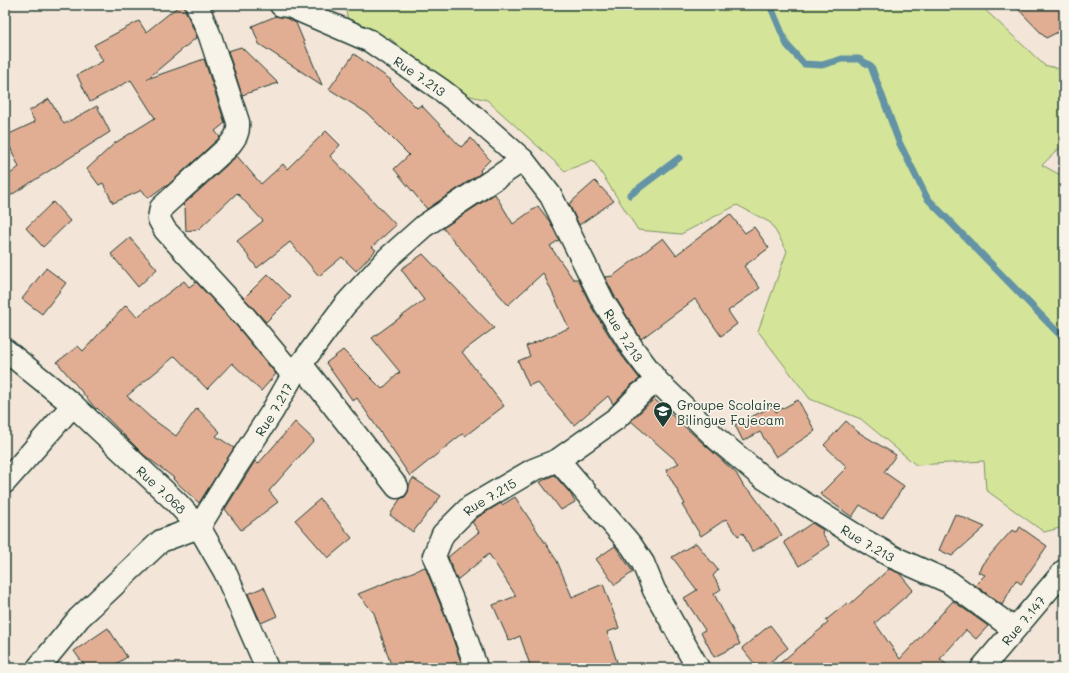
<svg xmlns="http://www.w3.org/2000/svg" width="1069" height="673" viewBox="0 0 1069 673" font-family="Mali,sans-serif">
<style>
.green{fill:#d4e599;stroke:#7a9166}
.lines{fill:none;stroke-linecap:round;stroke-linejoin:round}
.stream{stroke:#6493a5;stroke-width:7}
.building{fill:#e1ae94;stroke:#1f3d34}
.street-casing{stroke:#1f3d34;stroke-width:25}
.secondary-casing{stroke:#1f3d34;stroke-width:25}
.street{stroke:#f7f3e8;stroke-width:22}
.secondary{stroke:#f7f3e8;stroke-width:22}
.labels{text-anchor:middle;dominant-baseline:central;stroke-width:3.5;stroke-linejoin:round;paint-order:stroke}
.street-label{font-size:13px;fill:#1f3d34;stroke:#f7f3e8}
.poi-label{font-size:13px;fill:#1f3d34;stroke:#f7f3e8;text-anchor:start}
</style>
<rect width="100%" height="100%" fill="#f3e5d7"/>
<filter id="ink" filterUnits="userSpaceOnUse"><feTurbulence type="fractalNoise" baseFrequency=".025" numOctaves="2"/><feDisplacementMap in="SourceGraphic" scale="8" xChannelSelector="R" yChannelSelector="G"/><feConvolveMatrix kernelMatrix="1 2 1 2 8 2 1 2 1" color-interpolation-filters="sRGB"/></filter>
<g filter="url(#ink)">
<!-- green -->
<path class="green" d="M345,5h635l64,60 20,5v74l-22,21 22,12v350l-20,5 -58,-42 -2,-29 -68,4 -55,-46 -51,-20 -52,-68 29,-80 -16,-28 -34,-18 -56,29 -43,-4 -45,-70 -28,11 -78,-71 -37,-9 -59,-52 -42,-13z"/>
<g class="lines">
<!-- stream -->
<g class="stream">
<path d="M770,5l17,40 17,19 18,1 20,-6h17l12,7 28,76 28,56 137,141"/>
<path d="M630,195l49,-37"/>
</g>
</g>
<!-- building -->
<g class="building">
<path d="M180,5h5v5l12,27 -50,42 57,-20 21,64 -10,8 5,6 -1,1 -52,48 -1,-1 -18,13 -6,-8 -29,13 -10,-20 -4,2 -12,-16 28,-26 40,-25 -24,-38 -41,22 -13,-27 26,-14 -9,-16 45,-24 7,11z"/>
<path d="M1014,5h50v24l-18,9z"/>
<path d="M276,16l10,2 10,5 26,62 -63,-41 -7,-18z"/>
<path d="M241,47l37,36 -36,12 -14,-44z"/>
<path d="M354,54l37,26 -1,1 27,27 4,-3 40,42 10,-9 19,22 -10,10 1,3 -54,36 -33,-40 15,-14 -42,-42 -38,-24z"/>
<path d="M49,99l15,25 33,-18 13,26 -105,67v-21l14,-11 -14,-31 30,-14 -6,-11z"/>
<path d="M326,131l14,14 -10,11 66,69 -24,22 4,3 -20,21 -14,-14 -23,19 -29,-34 -33,26 -20,-27 26,-20 -26,-28 -38,36 -13,2 -1,-23 -2,-3 54,-49 24,28 22,-20 4,5z"/>
<path d="M595,181l19,20 -35,24 -10,-21z"/>
<path d="M495,194l18,30 25,-18 12,16 9,18 -9,6 23,33h5l14,29 30,48 18,23 -9,6 -18,19 -5,-8 -34,29 -37,-43 -8,4 -11,-25 12,-5 -4,-10 43,-18 -26,-55 -35,32 -65,-77z"/>
<path d="M53,202l17,19 -27,26 -17,-19z"/>
<path d="M730,214l15,19 9,-6 15,21 -25,18 16,22 -32,23 9,13 -16,12 -26,-37 -54,40 -27,-44 -9,-18 8,-1 50,-38 13,17z"/>
<path d="M130,238l27,31 -19,18 -27,-33z"/>
<path d="M423,254l71,74 -32,24 42,54 -39,30 -3,-2 -52,42 -53,-78 -4,3 -27,-38 17,-13 39,39 18,-17 -28,-34 52,-38 -23,-31z"/>
<path d="M46,268l20,15 -24,31 -20,-15z"/>
<path d="M268,274l23,23 -25,25 -22,-24z"/>
<path d="M184,281l5,6 7,-5 40,43 40,49 -15,17 -29,-28 -25,26 -32,-33 -48,40 24,22 25,18 21,-28 23,24 -4,4 18,12 -35,55 -26,-24 1,-1 -31,-24 -46,-46 -1,1 -39,-47 21,-16 5,5 43,-46 11,12z"/>
<path d="M654,399l82,74 8,14 7,5 31,43 -30,17 -9,-19 -5,3 -12,-17 -25,17 -19,-31 3,-1 -19,-34 13,-7 -48,-42z"/>
<path d="M798,400l17,31 -39,26 -16,-25 -17,9 -8,-16 38,-19 3,6z"/>
<path d="M846,421l12,11 38,23 -12,17 20,14 -22,33 -22,-14 -8,12 -32,-23 27,-27 -23,-22z"/>
<path d="M295,422l19,18 -45,51 9,11 -37,28 -16,-21 30,-48 3,3z"/>
<path d="M554,475l16,18 5,9 -14,8 -21,-28z"/>
<path d="M413,478l28,18 -28,36 -23,-17 10,-16 5,-2 3,-5 1,-7z"/>
<path d="M515,497l42,64 15,36 31,-13 16,44 -12,4 12,36h-88l-11,-32 -11,5 -16,-36 23,-9 -27,-42 -32,26 -9,-23 31,-25 -7,-10 6,-5 23,-14 1,2z"/>
<path d="M320,499l32,39 -24,20 -33,-38z"/>
<path d="M955,514l30,13 -33,29 -13,-6z"/>
<path d="M812,523l11,7 -1,3 8,12 -31,21 -15,-24z"/>
<path d="M1020,527l27,19 -26,38 -5,-4 -14,25 -27,-20 10,-10 -7,-3 5,-9 29,-33 5,2z"/>
<path d="M696,543l22,27 -5,6 8,13 -7,5 26,50 -26,13 -13,-25 4,-2 -21,-32 13,-8 -25,-33z"/>
<path d="M615,546l18,26 -18,13 -19,-26z"/>
<path d="M425,567l18,44 18,51 -37,6h-32l-18,-55 -16,-19z"/>
<path d="M889,569l10,4 14,17 -38,33 25,36 53,-58 35,25 -12,13 -10,-9 -26,29 11,9h-177l54,-45 -2,-3 21,-17 2,2z"/>
<path d="M264,587l13,29 -16,7 -13,-29z"/>
<path d="M770,625l18,23 -26,20h-4l-16,-20z"/>
<path d="M108,628l19,29 -17,11h-24l-12,-17z"/>
</g>
<g class="lines">
<defs>
<g id="street">
<path d="M197,5l13,31 28,86c1,12 -3,16 -10,25l-67,61 -2,11 6,11 80,87 48,58"/>
<path id="s1" d="M281,5l8,1 81,35 70,48 22,17 61,54 28,36 52,105 30,48 24,32 60,58 45,38 103,64 30,17 54,24 65,47"/>
<path id="s2" d="M5,350l68,55 104,98 22,24 26,45 42,96"/>
<path d="M301,364l96,123"/>
<path d="M558,460l73,85 12,18 11,27 44,78"/>
<path d="M5,482l68,-77"/>
<path id="s3" d="M38,668l41,-50 82,-77 38,-14 37,-60 36,-55 21,-37 51,-69 44,-48 36,-32 99,-66"/>
<path id="s4" d="M473,668l2,-4 -20,-57 -21,-51 9,-22 27,-27 63,-37 25,-10 59,-42 23,-24 17,-13"/>
</g>
<g id="secondary">
<path id="s5" d="M982,668l82,-97"/>
</g>
</defs>
<!-- street casing -->
<use href="#street" class="street-casing"/>
<!-- secondary casing -->
<use href="#secondary" class="secondary-casing"/>
<!-- street -->
<use href="#street" class="street"/>
<!-- secondary -->
<use href="#secondary" class="secondary"/>
</g>
</g>
<!-- icons -->
<defs>
<symbol id="school-pin" viewBox="-11 -11 22 30"><path d="M0 17L-7.5 6A9.5 9.5 0 1 1 7.5 6Z" fill="#1f3d34" stroke="#f7f3e8"/><path d="M0-5L7-2L0 1L-7-2ZM-4 1L0 2.5L4 1V4Q0 6-4 4Z" fill="#fff"/></symbol>
</defs>
<g fill-rule="evenodd">
<use href="#school-pin" x="652" y="400" width="22" height="30"/>
</g>
<g class="labels">
<!-- street labels -->
<g class="street-label">
<text stroke="none"><textPath href="#s1" startOffset="157">Rue 7.213</textPath></text>
<text stroke="none"><textPath href="#s1" startOffset="493">Rue 7.213</textPath></text>
<text stroke="none"><textPath href="#s3" startOffset="357">Rue 7.217</textPath></text>
<text stroke="none"><textPath href="#s2" startOffset="210">Rue 7.068</textPath></text>
<text stroke="none"><textPath href="#s4" startOffset="204">Rue 7.215</textPath></text>
<text stroke="none"><textPath href="#s1" startOffset="817">Rue 7.213</textPath></text>
<text stroke="none"><textPath href="#s5" startOffset="63">Rue 7.147</textPath></text>
</g>
<!-- poi labels -->
<g class="poi-label">
<text x="677" y="404">Groupe Scolaire<tspan x="677" dy="15">Bilingue Fajecam</tspan></text>
</g>
</g>
<!-- margin -->
<rect width="1069" height="673" fill="none" stroke="#f7f3e8" stroke-width="20"/>
<rect x="10" y="10" width="1049" height="653" fill="none" stroke="#1f3d34" stroke-width="1.5" filter="url(#ink)"/>
</svg>
